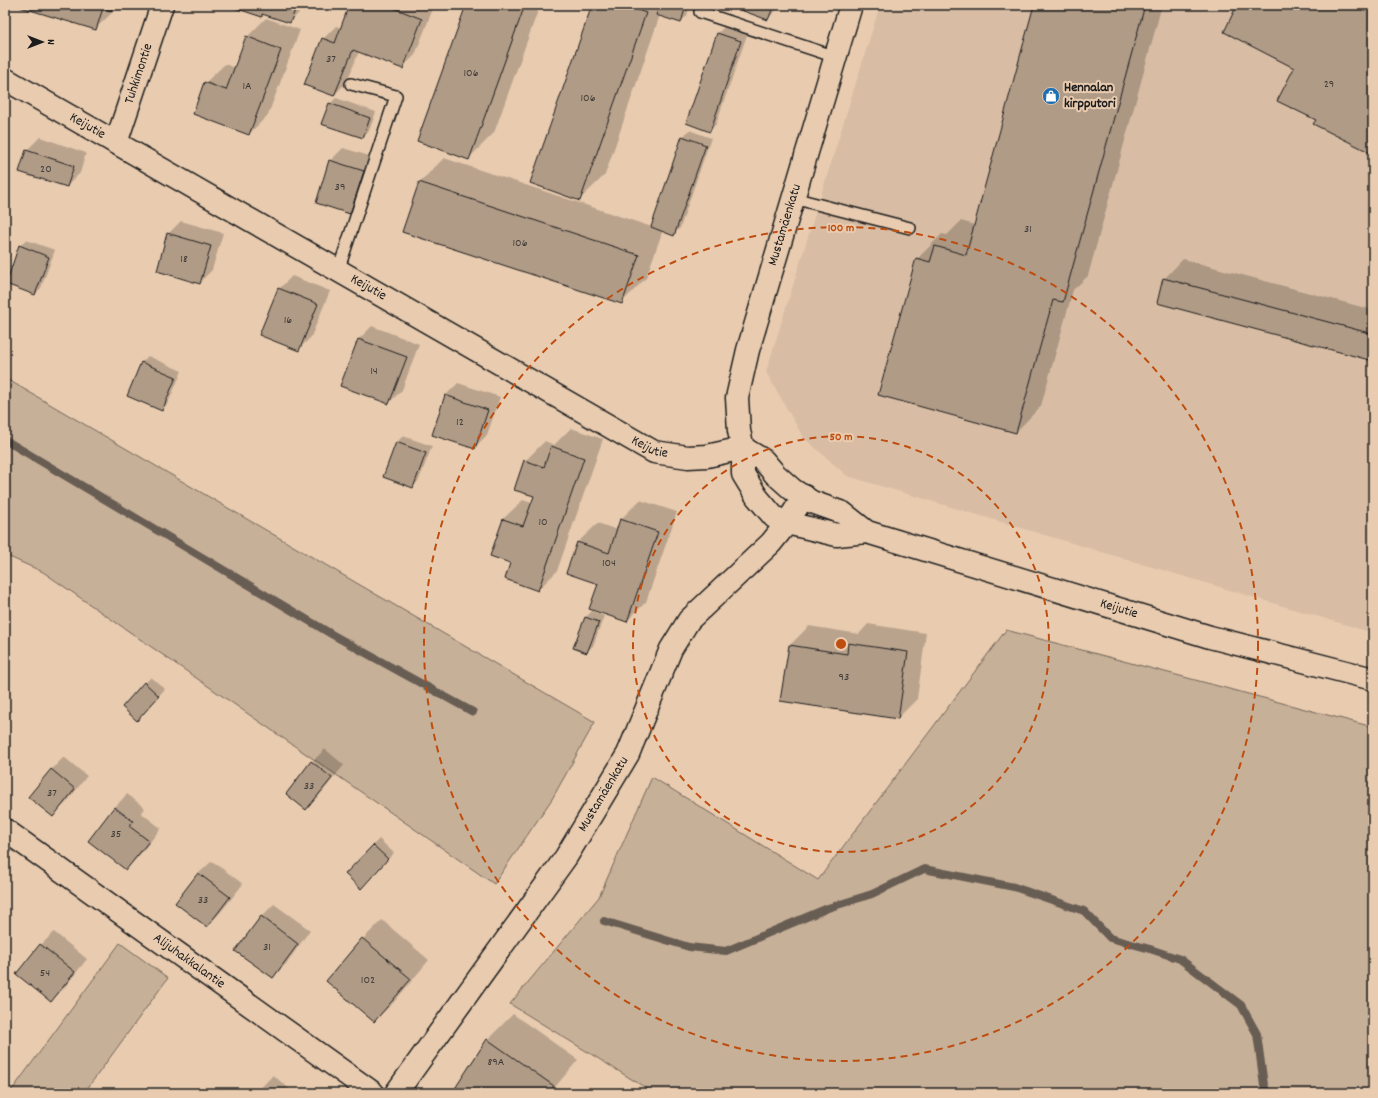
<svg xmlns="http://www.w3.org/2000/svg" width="1378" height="1098" viewBox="0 0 1378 1098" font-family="Dekko,sans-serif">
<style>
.built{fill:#d8bda4}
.green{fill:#c7b098;stroke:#72665a}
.shadow{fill:#0003}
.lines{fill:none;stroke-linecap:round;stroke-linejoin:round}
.stream{stroke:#685d53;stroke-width:8}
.building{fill:#b09b87;stroke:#1c1c1c}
.service-casing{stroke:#1c1c1c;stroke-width:14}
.minor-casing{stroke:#1c1c1c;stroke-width:25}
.service{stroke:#e9ccb0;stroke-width:11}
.minor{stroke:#e9ccb0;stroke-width:22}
.ring{fill:none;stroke:#bf4d0f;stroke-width:2;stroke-dasharray:7 5}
.labels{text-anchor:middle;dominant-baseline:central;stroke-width:4;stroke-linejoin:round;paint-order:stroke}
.number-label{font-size:12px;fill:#413c37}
.street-label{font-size:14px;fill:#1c1c1c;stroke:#e9ccb0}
.poi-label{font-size:14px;font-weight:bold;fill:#1c1c1c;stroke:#e9ccb0;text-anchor:start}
.centre{fill:#bf4d0f;stroke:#e9ccb0;stroke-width:2}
.ring-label{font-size:12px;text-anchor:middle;font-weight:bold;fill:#bf4d0f;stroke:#e9ccb0;stroke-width:4;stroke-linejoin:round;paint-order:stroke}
</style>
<rect width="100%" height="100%" fill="#e9ccb0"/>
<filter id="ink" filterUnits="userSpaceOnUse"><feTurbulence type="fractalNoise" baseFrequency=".025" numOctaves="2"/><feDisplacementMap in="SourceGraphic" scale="8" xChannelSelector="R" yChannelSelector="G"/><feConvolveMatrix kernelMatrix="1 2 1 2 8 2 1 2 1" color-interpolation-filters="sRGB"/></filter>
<g filter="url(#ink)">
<!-- built -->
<path class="built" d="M880,5h493v628l-526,-157 -44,-39 -37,-65z"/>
<!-- green -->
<g class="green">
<path d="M5,378l590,344 -43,77 -58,85 -451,-312 -38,-17z"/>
<path d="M1006,630l367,97v366h-719l-144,-89 89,-107 53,-120 166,103z"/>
<path d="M120,943l48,35 -84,115h-79v-8l7,5z"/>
</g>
<!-- shadow -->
<g class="shadow">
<path d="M22,5h94l-1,5 -20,19z"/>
<path d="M229,5h78l-17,17 -26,-9 -3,3z"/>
<path d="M350,5l84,1 -19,49 -13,13 -43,-17 -12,31 -13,13 -11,-56 13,-13 6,2z"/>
<path d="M467,5h73l-46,128 -26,26z"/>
<path d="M593,5h97l-3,11 -7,6 -20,-7 -55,160 -26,25z"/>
<path d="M730,5h51l-13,14z"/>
<path d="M1035,5h127l-74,271 -15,14 -32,116 -25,26 -99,-173 25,-25 5,1 14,-14 14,4z"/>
<path d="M266,18l34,12 -32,85 -19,19 -44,-51 20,-19 10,4 12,-31z"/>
<path d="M724,27l23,8 -31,89 -6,7 -23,-8 31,-90z"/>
<path d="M336,98l40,14 -7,19 -6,6 -33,-33z"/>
<path d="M689,130l22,8 -31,90 -6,6 -11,-4 -17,48 -25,25 -202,-120 25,-25 208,69 31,-90z"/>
<path d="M40,137l46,16 -6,20 -13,13 -40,-36z"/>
<path d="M343,148l33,10 -13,42 -13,13 -20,-52z"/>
<path d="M181,221l42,12 -11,37 -13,13 -31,-49z"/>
<path d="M26,240l29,10 -14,38 -6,6 -15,-48z"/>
<path d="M1183,259l190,51v50l-209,-81z"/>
<path d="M292,276l38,15 -19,46 -13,13 -19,-61z"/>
<path d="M372,326l47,18 -17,46 -13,13 -30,-64z"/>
<path d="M148,356l34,15 -14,32 -6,7 -34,-15 14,-33z"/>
<path d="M458,383l42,14 -13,38 -13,13 -29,-52z"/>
<path d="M571,428l32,11 -46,132 -19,19 -27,-27 -8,-44 20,-19 9,3 3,-7 -10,-35 20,-20 9,4z"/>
<path d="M403,436l29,10 -13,34 -6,7 -16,-45z"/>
<path d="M640,500l37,12 -31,90 -19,19 -28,-37 -31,-11 10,-31 20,-19 19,7 4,-11z"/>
<path d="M592,611l12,5 -11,30 -7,6v-35z"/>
<path d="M868,624l58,9 -9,66 -19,19 -108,-73 19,-19 50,8z"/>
<path d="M151,677l14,12 -22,24 -20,-6z"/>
<path d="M325,749l19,16 -25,31 -13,13 6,-47z"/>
<path d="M64,757l23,19 -21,27 -13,12 -2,-45z"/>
<path d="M127,794l18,14 -4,5 20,15 -22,28 -13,13 -36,-28 25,-34z"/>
<path d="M379,839l15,14 -27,28 6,-36z"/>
<path d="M212,861l31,23 -23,29 -13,13 -31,-23 23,-30z"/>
<path d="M274,904l36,26 -24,34 -13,13 -12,-60z"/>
<path d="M382,920l47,40 -35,42 -20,19 -11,-82z"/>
<path d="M54,932l33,27 -23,29 -13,13 -10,-56z"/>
<path d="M513,1014l65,46 -28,33h-97l35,-54z"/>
<path d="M273,1075l21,18h-38z"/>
<path d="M671,1089l5,4h-9z"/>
</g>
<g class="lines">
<!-- stream -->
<g class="stream">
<path d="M5,440l328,195 140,77"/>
<path d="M604,921l85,26 37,4 102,-43 44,-14 52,-25 90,18 70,24 26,27 40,11 30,10 61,46 16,29 7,51 3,8"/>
</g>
</g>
<!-- building -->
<g class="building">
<path d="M21,5h92l-2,6 -8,-3 -7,22 -76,-23z"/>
<path d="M226,5h71l-7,18 -28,-9v3z"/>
<path d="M349,5h37l36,14 -19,50 -50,-19 -19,46 -30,-11 18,-47 13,5z"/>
<path d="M466,5h59l-56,155 -52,-19z"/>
<path d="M592,5h32l22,8 -66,188 -50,-18z"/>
<path d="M660,5h26l-5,18 -25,-8z"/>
<path d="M727,5h47l-6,15z"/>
<path d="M1034,5h111l-82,297 -10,-2 -37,133 -138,-38 38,-137 14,4 5,-16 31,9z"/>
<path d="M1237,5h136v149l-60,-30 3,-4 -39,-19 17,-33 -70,-36z"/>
<path d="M717,33l24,8 -31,91 -24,-9z"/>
<path d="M246,36l35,14 -32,85 -56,-21 11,-32 22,8z"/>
<path d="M329,103l41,15 -7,20 -42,-14z"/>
<path d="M682,136l24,9 -32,91 -23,-9z"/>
<path d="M26,150l48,16 -7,21 -48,-15z"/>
<path d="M329,160l35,11 -14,43 -34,-11z"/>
<path d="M419,182l220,73 -17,49 -220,-72z"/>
<path d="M167,233l44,13 -11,38 -43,-13z"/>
<path d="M19,245l30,12 -14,38 -29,-11z"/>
<path d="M1163,278l210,56v27l-216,-58z"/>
<path d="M278,288l40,16 -19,47 -40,-16z"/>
<path d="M358,339l49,18 -18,47 -49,-18z"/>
<path d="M141,362l35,15 -14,34 -35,-15z"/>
<path d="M445,395l43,15 -13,39 -43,-14z"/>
<path d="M396,442l30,11 -13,35 -30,-11z"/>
<path d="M551,446l33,12 -46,133 -33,-12 5,-16 -20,-7 13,-37 20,7 11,-30 -20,-6 10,-30 20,7z"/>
<path d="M620,519l38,13 -31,90 -38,-13 9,-25 -32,-11 11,-31 32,11z"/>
<path d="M585,617l14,5 -12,31 -14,-5z"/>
<path d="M848,643l60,9 -10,67 -118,-18 9,-56 58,9z"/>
<path d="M144,682l15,14 -22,25 -15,-14z"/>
<path d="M311,761l21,17 -26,32 -20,-16z"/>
<path d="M51,769l24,20 -22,28 -25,-20z"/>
<path d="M114,807l19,14 -4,5 20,15 -23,29 -38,-29z"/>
<path d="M373,845l15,14 -27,30 -16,-15z"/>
<path d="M198,873l32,24 -23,30 -32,-24z"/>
<path d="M261,916l37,28 -25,34 -38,-27z"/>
<path d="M362,938l49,41 -37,43 -48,-41z"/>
<path d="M40,944l35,28 -24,30 -35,-28z"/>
<path d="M487,1039l67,47 -6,7h-96z"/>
</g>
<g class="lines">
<defs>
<g id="service">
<path d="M702,5l-2,7 136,45"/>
<path d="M793,198l117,30"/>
<path d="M338,271l58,-175 -45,-12"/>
</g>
<g id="minor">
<path d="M851,5l-103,345 -11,48 2,33 4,17v26l14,23 17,20 13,6 50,12 30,-3"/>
<path id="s1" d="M5,79l649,373 34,5 19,-1 36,-8 20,12 12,14 18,16 19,12 31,11 24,19 343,105 163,42"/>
<path id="s2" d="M116,143l46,-138"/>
<path id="s3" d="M5,830l368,263"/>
<path id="s4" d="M396,1093l170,-236 62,-103 43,-105 18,-29 82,-77 16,-20 17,-27"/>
</g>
</defs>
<!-- service casing -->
<use href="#service" class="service-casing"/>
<!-- minor casing -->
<use href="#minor" class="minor-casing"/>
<!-- service -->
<use href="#service" class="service"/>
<!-- minor -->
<use href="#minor" class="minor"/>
</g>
</g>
<!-- distance rings -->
<g class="ring">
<circle cx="841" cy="644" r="208"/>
<circle cx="841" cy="644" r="417"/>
</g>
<!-- icons -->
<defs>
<symbol id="shop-disc" viewBox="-11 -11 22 22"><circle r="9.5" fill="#1f6fb2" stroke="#e9ccb0"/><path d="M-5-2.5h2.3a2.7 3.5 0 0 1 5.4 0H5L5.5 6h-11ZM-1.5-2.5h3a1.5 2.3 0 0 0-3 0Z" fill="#fff"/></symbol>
</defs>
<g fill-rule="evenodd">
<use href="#shop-disc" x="1041" y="86" width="20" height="20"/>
</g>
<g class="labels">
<!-- number labels -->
<g class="number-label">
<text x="331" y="59">37</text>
<text x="471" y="73">106</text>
<text x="1329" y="84">29</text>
<text x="247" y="86">1A</text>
<text x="588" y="98">106</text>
<text x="46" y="169">20</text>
<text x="340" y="187">39</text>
<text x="1028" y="229">31</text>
<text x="520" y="243">106</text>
<text x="184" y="259">18</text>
<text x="288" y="320">16</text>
<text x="374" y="371">14</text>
<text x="460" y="422">12</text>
<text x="543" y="522">10</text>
<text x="609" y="563">104</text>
<text x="844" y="677">93</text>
<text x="309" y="786">33</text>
<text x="52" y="793">37</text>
<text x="116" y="834">35</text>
<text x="203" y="900">33</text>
<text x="267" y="947">31</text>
<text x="45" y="973">54</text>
<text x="368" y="980">102</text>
<text x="496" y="1062">89A</text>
</g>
<!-- street labels -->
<g class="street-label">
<text stroke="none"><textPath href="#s2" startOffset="73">Tuhkimontie</textPath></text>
<text stroke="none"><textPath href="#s1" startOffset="95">Keijutie</textPath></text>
<text transform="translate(785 225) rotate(-73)">Mustamäenkatu</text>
<text stroke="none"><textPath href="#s1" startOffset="419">Keijutie</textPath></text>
<text stroke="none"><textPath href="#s1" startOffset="743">Keijutie</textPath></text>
<text stroke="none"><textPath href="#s1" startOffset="1254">Keijutie</textPath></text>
<text stroke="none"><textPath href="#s4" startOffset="364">Mustamäenkatu</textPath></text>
<text stroke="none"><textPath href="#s3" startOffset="226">Alijuhakkalantie</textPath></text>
</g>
<!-- poi labels -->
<g class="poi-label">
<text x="1064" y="88">Hennalan<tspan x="1064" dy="16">kirpputori</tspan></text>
</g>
</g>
<circle cx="841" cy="644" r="6" class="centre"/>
<g class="ring-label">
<text x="841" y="231">100 m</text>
<text x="841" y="440">50 m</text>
</g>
<!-- margin -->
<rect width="1378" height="1098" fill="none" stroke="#e9ccb0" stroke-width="20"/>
<rect x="10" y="10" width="1358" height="1078" fill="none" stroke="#1c1c1c" stroke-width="1.5" filter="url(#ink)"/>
<!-- north arrow -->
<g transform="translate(42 42) rotate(90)" stroke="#e9ccb0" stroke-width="3" paint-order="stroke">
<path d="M0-3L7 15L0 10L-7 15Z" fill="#1c1c1c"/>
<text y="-6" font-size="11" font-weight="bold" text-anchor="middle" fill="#1c1c1c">N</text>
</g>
</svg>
